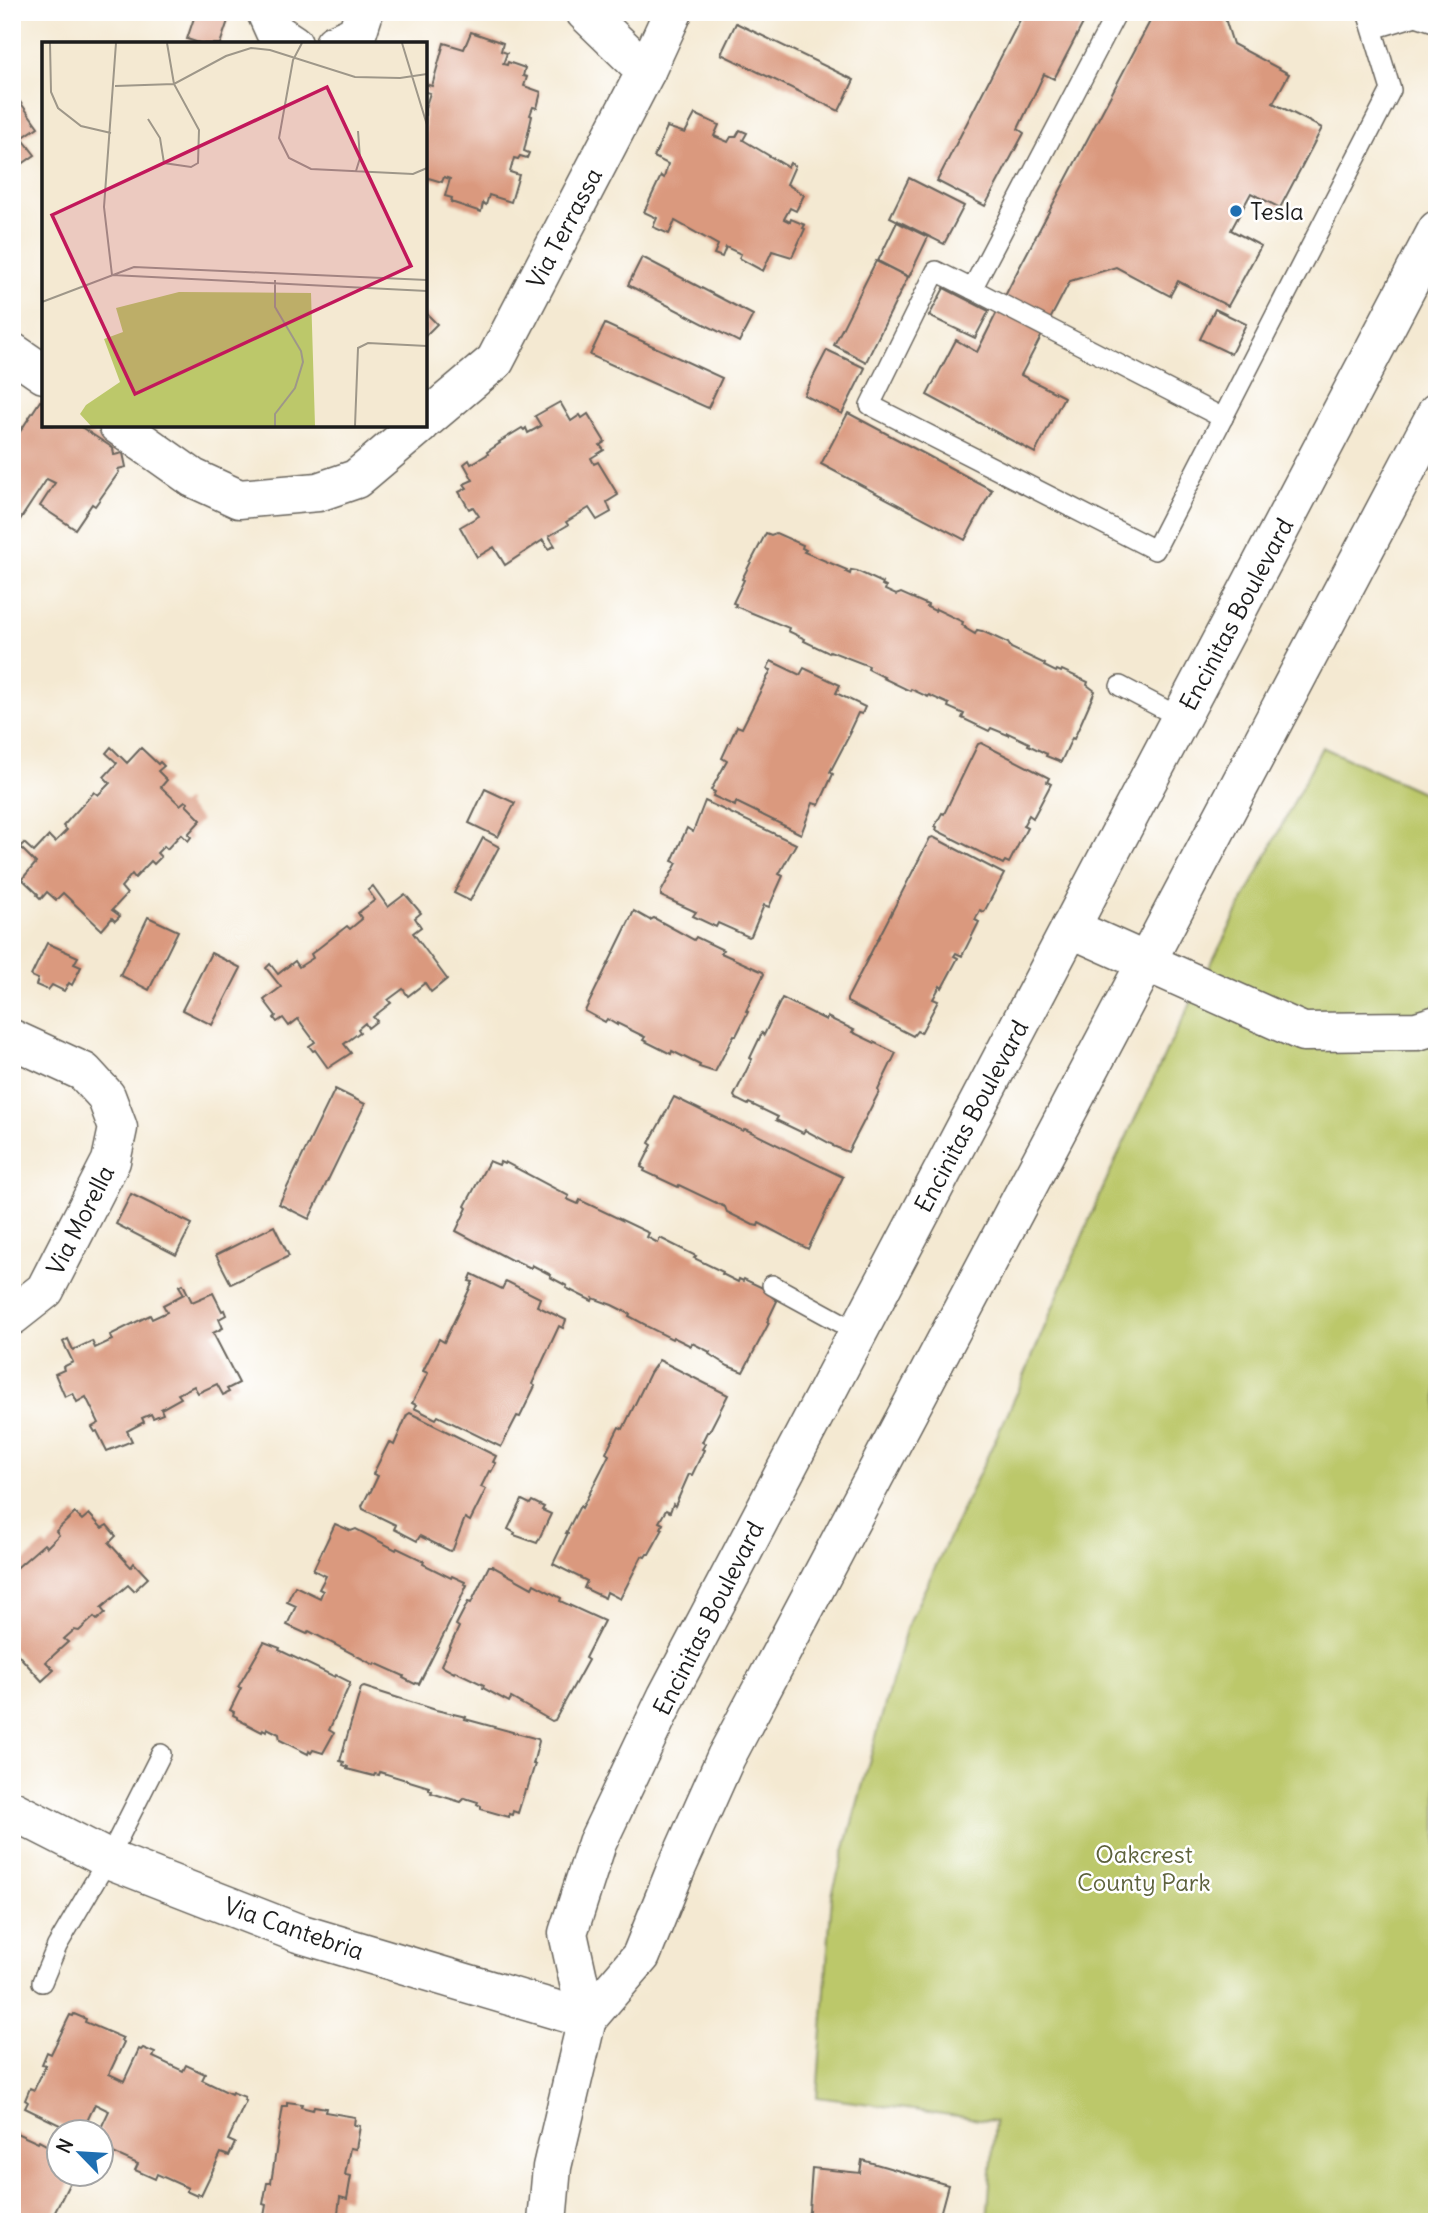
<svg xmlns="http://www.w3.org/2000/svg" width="1449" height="2234" viewBox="0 0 1449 2234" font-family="Delius,sans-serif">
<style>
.green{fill:#bcc86a;stroke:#6c7243;stroke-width:2}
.building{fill:#da997e}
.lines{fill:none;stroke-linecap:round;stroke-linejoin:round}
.lane-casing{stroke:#68645c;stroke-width:22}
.street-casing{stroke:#68645c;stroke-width:41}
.secondary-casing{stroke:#68645c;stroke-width:41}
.primary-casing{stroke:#68645c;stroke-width:41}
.lane{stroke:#fff;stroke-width:19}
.street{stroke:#fff;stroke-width:38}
.secondary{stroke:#fff;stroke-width:38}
.primary{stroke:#fff;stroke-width:38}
.poi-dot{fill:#1f6fb2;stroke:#fff;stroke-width:2.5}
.labels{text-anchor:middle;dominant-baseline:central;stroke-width:5;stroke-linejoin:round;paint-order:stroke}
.poi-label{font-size:24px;fill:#1c1c1c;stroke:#fff;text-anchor:start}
.street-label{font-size:24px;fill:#1c1c1c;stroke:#fff}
.park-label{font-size:24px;fill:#5c613b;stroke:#fff}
.inset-road{fill:none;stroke:#9e9789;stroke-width:2}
.view{fill:#c2185b;fill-opacity:0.15;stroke:#c2185b;stroke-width:3.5}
.inset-edge{fill:none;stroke:#1c1c1c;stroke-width:3.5}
</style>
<rect width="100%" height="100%" fill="#fff"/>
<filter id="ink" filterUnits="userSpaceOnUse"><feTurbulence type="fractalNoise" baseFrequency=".0143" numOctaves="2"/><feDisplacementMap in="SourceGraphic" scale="14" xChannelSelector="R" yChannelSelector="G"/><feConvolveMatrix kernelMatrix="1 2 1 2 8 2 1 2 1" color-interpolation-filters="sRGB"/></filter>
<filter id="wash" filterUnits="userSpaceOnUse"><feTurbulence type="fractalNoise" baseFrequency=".00686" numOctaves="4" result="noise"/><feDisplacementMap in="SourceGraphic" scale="28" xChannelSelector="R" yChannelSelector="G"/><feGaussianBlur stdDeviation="1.57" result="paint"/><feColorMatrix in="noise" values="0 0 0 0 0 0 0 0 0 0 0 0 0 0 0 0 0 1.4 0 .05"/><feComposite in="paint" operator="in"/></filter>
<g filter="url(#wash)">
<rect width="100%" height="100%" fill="#f4e9d2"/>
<!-- green -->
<path class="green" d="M1322,747l115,52v1423h-450l8,-101 -178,-24 15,-202 74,-266 112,-238 82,-197 67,-144z"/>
<g id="blocks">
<!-- building -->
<g class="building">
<path d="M196,12h35l-11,32h-18l-15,-5z"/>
<path d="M1024,12h65l-35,67 -10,-5 -26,55 6,4 -39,73 -48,-25z"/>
<path d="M1155,12h68l10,32 56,30 -16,29 49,25 -42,80 -29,-15 -20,37 30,16 -33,60 -50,-25 -8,15 -54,-29 -46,14 -49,94 43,22 -29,56 -108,-58 29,-55 21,12 41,-82z"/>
<path d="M736,23l118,57 -15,31 -118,-57z"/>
<path d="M471,32l32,11 -2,8 6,2 -4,11 4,1 1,-3 17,6 -2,8 4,1 -3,9 17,6 -4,16 -4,-1 -3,8 2,1 -8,35 5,2 -2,5 -7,-2 -2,3 -4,-1 -4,14 9,3 -8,27 -22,-7 -3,10 -3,-2 -2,9 -30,-10 1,-4 -7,-2 5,-17 -6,-2 -2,5 -17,-5v-69l5,-15 -5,-1v-8l7,2 12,-43 20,6z"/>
<path d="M18,99l20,28 -16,11 13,17 -23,16v-68z"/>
<path d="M695,114l24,11 -5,11 14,6 3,-5h5l4,-7 7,3 -4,7 45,27 2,-4 5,3 -8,18 17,11 -8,16 -6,-3 -6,11 6,3 1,-3 14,6 -2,3 2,1 -13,28 -20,-6 -9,20 -24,-13 2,-4 -15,-7 -4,10 -8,-3 4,-9 -43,-24 -6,13 -16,-7 4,-9 -13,-6 17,-36 3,2 4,-14 -14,-7 13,-30 18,6z"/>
<path d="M909,178l55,28 -20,38 -54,-27z"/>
<path d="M897,222l31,15 -19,40 -31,-16z"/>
<path d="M642,257l111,58 -14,27 -111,-57z"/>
<path d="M876,261l32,16 -42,85 -32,-17z"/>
<path d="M944,288l45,23 -14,27 -46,-22z"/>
<path d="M1215,309l31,15 -15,30 -31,-15z"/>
<path d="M425,312l12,12 -12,12z"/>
<path d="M605,324l117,54 -14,30 -118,-53z"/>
<path d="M827,350l38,18 -23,46 -38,-19z"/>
<path d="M40,401l4,2v22h34l35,23 1,7 9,-2 3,14 -8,2 1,3 -24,34 -3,-2 -17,25 -35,-23 15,-23 -8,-4 -35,53v-80l2,-2 -2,-6z"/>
<path d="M560,402l11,19 9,-6 2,3 6,-4 17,28 -5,3 4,5 -13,8 3,6 4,-2 20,33 -11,7 4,10 -14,8 -8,-12 -23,14 2,3 -19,11 6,10 -7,3 -5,-9 -38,25 -11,-18 -17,10 -17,-30 19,-11 -6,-9 -4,2 -10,-17 8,-4 -3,-4 9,-4 -9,-16 5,-4 2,4 17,-10 -1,-2 13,-9 -1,-1 23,-14 2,2 2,-2 2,5 13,-7 -6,-10z"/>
<path d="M848,413l144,77 -27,50 -144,-76z"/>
<path d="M766,533l5,2 5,-2 27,12 -1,3 4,2 -2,2 43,18 -1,2 4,2 1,-4 6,1 26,12 -1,2 4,2 -1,3 11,5 5,-2 27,12 -1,2 8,4 1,-2 27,13 -1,3 4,2 -1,1 10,6 2,-4 5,1 26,12 3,5 34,16 -1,2 12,6 1,-2 4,2 1,-2 26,12 -1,3 8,6 -21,48 -2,-1 -11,24 -15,-6 1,-2 -19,-9 1,-2 -21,-10v2l-17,-7 -2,3 -27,-13 2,-4 -16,-7 1,-3 -20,-9 -1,2 -17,-8 -1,2 -27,-13 1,-1 -16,-8 1,-3 -39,-15 -1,2 -25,-12 1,-2 -17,-8 1,-3 -54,-22 1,-2 -3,-1 11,-23 -2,-1z"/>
<path d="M771,661l29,14 4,-7 36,17 -4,8 29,14 -3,7 -4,-1 -9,19h2l-21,40 3,2 -14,31 -6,-2 -12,31 -65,-32 -1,4 -22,-10 2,-4 -4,-2 16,-29 -5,-3 15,-32 5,2 29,-58 -4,-1z"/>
<path d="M981,743l68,35 -2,4 4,2 -18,34 -4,-3 -6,11 4,2 -18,35 -4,-2 -2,3 -67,-34 1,-3 -2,-1 7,-13 2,1 34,-70z"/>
<path d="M111,747l16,16 14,-15 17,16 2,-2 4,4 -6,5 9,9 -6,7 19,18 5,-4 3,2 -2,2 15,15 -13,14 3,3 -3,4 -7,-7 -14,15 -3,-3 -7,7 4,4 -7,7 -3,-3 -16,17 -3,-4 -11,13 6,7 -15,16 8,6 -5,5 -3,-3 -10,12 -39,-37 -7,7 -9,-8 -6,7 -4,-4 1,-1 -16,-15 14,-16 -16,-16 4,-4 10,9 15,-16 6,6 12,-12 -4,-4 31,-34 4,3 12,-12 -6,-6 13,-14 -11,-10z"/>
<path d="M485,789l30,14 -17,34 -29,-14z"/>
<path d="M705,801l91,43 -17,30 4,2 -14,31 -5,-2 -13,31 -2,1 -31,-14 -2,4 -23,-11 3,-4 -35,-16v-4l16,-29 -5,-2 15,-33 6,4z"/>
<path d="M933,837l71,37 -20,38 -4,-2 -5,10 4,2 -17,34 -6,-3 -2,3 4,2 -16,30 -2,-2 -7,13 5,2 -17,32 -4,-2 -4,5 -66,-34v-3l83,-161z"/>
<path d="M483,838l16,9 -29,54 -16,-8z"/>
<path d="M373,886l15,21 17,-13 16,19 -6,5 6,9 -8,6 34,46 -16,13 -6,-9 -17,13 -5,-7 -15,11 3,3 -18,14 4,4 -9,7 -3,-5 -7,6 2,3 -16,12 7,9 -23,15 -13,-18 -2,1 -4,-5 6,-4 -17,-23 -9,7 -6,-8 -6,4 -3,-4 2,-2 -12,-16 17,-13 -15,-19 4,-4 8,10 17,-13 4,6 14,-9 -2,-4 36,-28 3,3 12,-10 -4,-6 17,-13 -7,-10z"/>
<path d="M634,911l16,9 4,-2 40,22 2,-3 27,13 -2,3 42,19 1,2 -18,37 2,1 -12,24 -2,-1 -19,37 -16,-5 1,-2 -28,-14 -1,3 -28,-14 2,-3 -28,-14v2l-10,-6 -2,3 -20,-11z"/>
<path d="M148,917l30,14 -29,59 -29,-15z"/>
<path d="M47,943l31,14 -4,7 7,3 -9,18 -3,-2 -5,8 -12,-6 -4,5 -12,-5 2,-6 -7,-3z"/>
<path d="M211,953l30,15 -29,57 -30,-15z"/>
<path d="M782,998l44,22 1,-3 27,13 -2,2 44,21 -18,37 1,2 -31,60 -15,-6v-1l-28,-15 -2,3 -27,-13 2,-3 -29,-14 -1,2 -12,-6 -2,-3 18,-37 -2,-1 12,-25 2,2z"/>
<path d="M335,1089l30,15 -56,115 -30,-15z"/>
<path d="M674,1097l69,34 2,-2 98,48 -35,72 -49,-26 -1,3 -5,-1 -26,-13 -2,-5 -46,-22 -1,2 -34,-16 1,-2 -4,-2 11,-22 -3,-2z"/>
<path d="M489,1161l10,4 1,-3 4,2 1,-2 64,34 -2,3 11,5 2,-4 69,33 -2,4 11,6 2,-5 36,18 -2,2 29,14 -1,2 16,8 1,-3 4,2 1,-2 27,13 -1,3 7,6 -10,21 2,1 -26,49 -15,-6 -19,-12 1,-2 -18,-9 -1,3 -18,-9 -1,2 -26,-13v-1l-17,-9 1,-2 -18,-9 -19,-7 -1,3 -26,-13 1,-2 -17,-9 1,-2 -19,-10 -1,3 -17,-8 -1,1 -57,-30 11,-23 -2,-2z"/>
<path d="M131,1194l61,30 -16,31 -60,-31z"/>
<path d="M274,1226l15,30 -58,28 -15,-29z"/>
<path d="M472,1274l30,15 4,-8 34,17 -3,8 29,14 -3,8 -4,-2 -27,58 3,2 -15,31 -3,-1 -16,31 -63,-31 -2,3 -22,-11 2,-3 -4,-2 16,-30 -5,-2 16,-32 5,3 29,-60 -4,-1z"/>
<path d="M183,1284l9,18 21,-9 9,18 2,-1 2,5 -7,4 4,9 -10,5 26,50 -12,6 2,3 -6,3 -6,-11 -19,9 -4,-7 -16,8 3,4 -20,11 2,5 -10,4 -2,-4 -9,4 2,4 -17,9 5,10 -25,10 -10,-20 -2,1 -3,-5 7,-4 -13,-26 -9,5 -4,-9 -8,4 -10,-23 9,-4 -1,-3 10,-5 -10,-20 5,-3 5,11 19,-9 3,7 17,-8 -2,-5 40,-20 2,4 15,-7 -4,-7 21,-11 -5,-8z"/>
<path d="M659,1360l69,35 -19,37h-2l-5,10 3,2 -3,5 2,1 -12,25 -3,-1 -14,32 -2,-2 -3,8 -4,-2 -7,12 4,2 -2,4 2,1 -14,25h-2l-2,3 -3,-1 -22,43 -13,-7 -2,6 -21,-10 3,-7 -34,-17 15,-31h-2l14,-27 2,2 27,-53 -3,-2 13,-26 4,2 27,-56z"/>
<path d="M410,1413l86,43 -3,6 3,1 -5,9 -2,-1 -8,16 5,2 -16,32 -5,-3 -12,31 -3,2 -30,-15 -3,5 -23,-12 2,-4 -33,-16 -1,-3 7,-14 1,1 8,-17 -5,-2 16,-32 5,3 13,-30z"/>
<path d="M522,1500l8,4 2,-3 12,6 -2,3 9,4 -14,29 -23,-8 1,-2 -7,-4z"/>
<path d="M75,1513l7,7 7,-6 13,14 5,-3 9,11 -7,7 22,24 3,-4 14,15 -14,13 -6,-6 -27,23 4,5 -8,7 -3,-3 -15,14 -5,-1 -10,9 4,3 -22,20 8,8 -12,11 -30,-33v-76l32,-28 3,3 12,-12 -3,-4z"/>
<path d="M335,1524l16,7 5,-2 40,21 1,-2 27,13 -1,3 28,14 1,-2 13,6 -1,2 3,1 -17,37 -31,62 -3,-1 -1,1 -12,-6 1,-2 -29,-13 -1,2 -65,-34 -2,3 -20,-9 9,-19 -9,-4 8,-16 25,12 3,-7 -4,-2 7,-13 -13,-6z"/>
<path d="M489,1566h3l40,22 2,-4 27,14 -1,3 44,20 -19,37 3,2 -33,60 -3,1 -41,-23 -2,4 -26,-14 1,-3 -29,-14 -1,2 -11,-6 -2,-2 18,-38 -3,-2 12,-23 3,1z"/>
<path d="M264,1642l16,6 -1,2 56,27 1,-2 14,7v2l-21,46 5,3 -11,20 -10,-3 -2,3 -2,-2 -1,3 -28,-14 -1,-6 -12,-6 -1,3 -3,-2 -1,3 -25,-13v-2l-4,-2 1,-3 -4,-2 11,-22 -3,-1z"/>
<path d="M364,1687l72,23 30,7 -1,2 73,20 1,2 -6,23h2l-8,26h-2l-7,23 -5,-2 -1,4 -3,-1v3l-28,-8v-3l-4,-2 1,-2 -13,-4 -4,4 -30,-9 1,-2 -3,-1v-3l-49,-15 -1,3 -4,-1 -1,2 -27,-7 1,-2 -5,-2 1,-3 -4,-1 21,-73z"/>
<path d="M74,2014l12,5 -1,3 38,16 -2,2 3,2 -15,32 15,7 15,-32 2,1 2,-2 12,5 -2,4 30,14 3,-6 19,9 -3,6 29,14 1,-2 13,5 -1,3 2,1 -18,39 7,3 -6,13 -8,-3 -20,42 -3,-1 -1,2 -11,-5 2,-3 -31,-14 -2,5 -20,-9 3,-6 -29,-13 -1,2 -6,-3v-18h-3l10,-21 -14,-7 -13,28h-14l-3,-1 1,-3 -41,-20 3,-6 -3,-2 5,-12 4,2 12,-25 -4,-1 5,-12 4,2 19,-39 3,1z"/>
<path d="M287,2102l15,2 -1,3 12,3 1,-4 12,2 -1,4 30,5 -1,8 6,1 -4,23 -6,-1 -5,27 6,1 -4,23 -7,-2 -2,16 6,1 -2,8h-79l3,-17 -3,-1 4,-21h4l12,-77h4z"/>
<path d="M12,2131l26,12 1,-2 11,6 -1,3 11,5v19h16l-2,5 -2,-1 -22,44h-38z"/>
<path d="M862,2160l86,25 -10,37h-131l2,-11 3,-43 48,5z"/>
</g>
</g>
</g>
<g filter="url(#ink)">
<use href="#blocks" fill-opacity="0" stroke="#68645c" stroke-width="2"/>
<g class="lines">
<defs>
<g id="lane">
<path d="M1117,12l-145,277 -36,-18 -66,134 285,145 236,-460 -24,-78"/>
<path d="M1416,16l21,7"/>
<path d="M1373,29l43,-13 5,-4"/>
<path d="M972,289l251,129"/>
<path d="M1120,686l61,32"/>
<path d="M772,1285l86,47"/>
<path d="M42,1982l15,-36 51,-87 53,-105"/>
</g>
<g id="street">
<path d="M266,12l9,20 18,12"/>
<path d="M585,12l61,59"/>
<path d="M334,44l23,-10 7,-22"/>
<path d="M12,352l32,22"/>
<path d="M425,420l70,-59 151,-290 27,-59"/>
<path d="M118,425l75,53 46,21 79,-7 38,-13 64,-54"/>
<path d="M1070,928l233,104 114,-1 20,-6"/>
<path d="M12,1039l72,33 22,24 12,32 -7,33 -66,129 -33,26"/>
</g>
<path id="secondary" d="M12,1810l96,49 190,74 289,86"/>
<g id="primary">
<path d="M587,2019l54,-63 35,-87 50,-112 711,-1345"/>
<path d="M547,2222l5,-55 35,-148 -19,-86 29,-90 70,-147 770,-1466"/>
</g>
</defs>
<!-- lane casing -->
<use href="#lane" class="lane-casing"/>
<!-- street casing -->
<use href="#street" class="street-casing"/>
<!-- secondary casing -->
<use href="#secondary" class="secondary-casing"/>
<!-- primary casing -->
<use href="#primary" class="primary-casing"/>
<!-- lane -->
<use href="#lane" class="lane"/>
<!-- street -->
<use href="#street" class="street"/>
<!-- secondary -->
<use href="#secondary" class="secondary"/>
<!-- primary -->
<use href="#primary" class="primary"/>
</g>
</g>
<!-- markers -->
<circle class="poi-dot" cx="1236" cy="211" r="7"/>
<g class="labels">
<!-- poi labels -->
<g class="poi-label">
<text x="1250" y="211">Tesla</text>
</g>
<!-- street labels -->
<g class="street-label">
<text transform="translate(564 228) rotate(-62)">Via Terrassa</text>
<text transform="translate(1236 614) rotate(-62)">Encinitas Boulevard</text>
<text transform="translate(971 1116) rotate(-62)">Encinitas Boulevard</text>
<text transform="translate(80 1220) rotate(-63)">Via Morella</text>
<text transform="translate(708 1618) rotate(-63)">Encinitas Boulevard</text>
<text transform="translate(294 1928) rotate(19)">Via Cantebria</text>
</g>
<!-- park labels -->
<g class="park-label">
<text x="1144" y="1854">Oakcrest<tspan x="1144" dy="28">County Park</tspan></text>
</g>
</g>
<!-- overview -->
<g transform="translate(42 42)">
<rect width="385" height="385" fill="#f4e9d2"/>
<path d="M137,250l132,1 4,133h-224l-11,-12 6,-9 34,-23 -16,-43 19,-7 -7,-24z" fill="#bcc86a"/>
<path class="inset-road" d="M8,1l1,49 7,16 23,18 30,7M260,1l-9,17 -14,78 10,20 22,11 102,5 14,-6M360,1l25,82M73,44l59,-2 52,-28 25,-8 19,2 85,27 45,1 27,-4M106,77l12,19 4,25 27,4 7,-4 1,-33 -25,-46 -7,-41M314,129l4,-13 -2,-27M70,233l315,16M70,233l-8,-68 12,-164M0,260l92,-35 293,13M233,384v-12l20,-26 8,-26 -2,-11 -26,-44v-27M313,384l3,-78 10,-5 59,3"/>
<path class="view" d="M285,45l84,179 -276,128 -83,-179z"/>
<rect width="385" height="385" class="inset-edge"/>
</g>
<!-- margin -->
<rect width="1449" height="2234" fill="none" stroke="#fff" stroke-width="42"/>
<!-- north arrow -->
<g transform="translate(80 2153) rotate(295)"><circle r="33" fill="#ffffff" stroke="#a4a4a4" stroke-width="2"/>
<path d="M0-5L12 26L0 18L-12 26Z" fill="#1f6fb2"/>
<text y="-10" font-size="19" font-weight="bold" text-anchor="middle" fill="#1c1c1c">N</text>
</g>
</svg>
